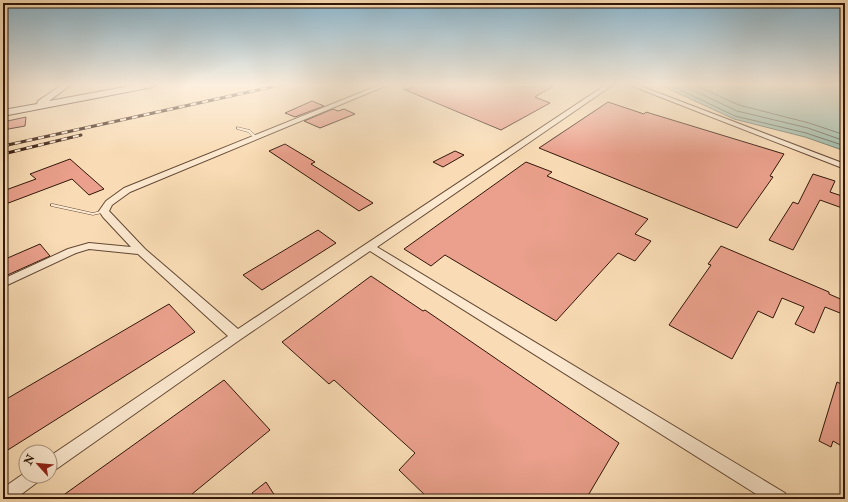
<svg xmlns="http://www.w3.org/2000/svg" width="848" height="502" viewBox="0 0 848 502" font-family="'IM FELL Double Pica',serif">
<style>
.water{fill:#9ebcab;stroke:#727a6a}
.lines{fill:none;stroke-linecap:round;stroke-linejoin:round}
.shore{stroke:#68695a;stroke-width:1}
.building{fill:#eaa08c;stroke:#311608}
.lane-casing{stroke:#634833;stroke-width:1}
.street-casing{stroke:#634833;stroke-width:2}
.secondary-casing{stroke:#311608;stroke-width:2}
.lane{fill:#fbe8cf;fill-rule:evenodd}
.street{fill:#fbe8cf;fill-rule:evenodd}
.secondary{fill:#fbe8cf;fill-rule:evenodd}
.rail-far1-casing{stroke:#311608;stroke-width:3}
.rail-casing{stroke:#311608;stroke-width:4}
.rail-far1{stroke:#fbe8cf;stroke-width:2;stroke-dasharray:6;stroke-linecap:butt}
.rail{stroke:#fbe8cf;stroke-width:2.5;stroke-dasharray:8;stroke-linecap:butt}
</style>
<rect width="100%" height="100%" fill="#f9dcb5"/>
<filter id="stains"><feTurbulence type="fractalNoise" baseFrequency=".005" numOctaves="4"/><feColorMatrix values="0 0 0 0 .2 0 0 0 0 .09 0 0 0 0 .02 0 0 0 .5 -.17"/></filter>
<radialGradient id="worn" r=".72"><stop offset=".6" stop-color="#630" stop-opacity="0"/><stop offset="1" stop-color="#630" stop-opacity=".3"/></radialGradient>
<!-- water -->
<path class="water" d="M658,84h187v67l-40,-14 -71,-18z"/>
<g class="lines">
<!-- shore -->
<g class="shore">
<path d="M668,84l67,32 71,17 39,13"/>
<path d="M680,84l57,27 71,17 37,13"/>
<path d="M693,84l46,21 70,18 36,12"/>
</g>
</g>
<!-- building -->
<g class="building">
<path d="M417,84h97l10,3 3,-2 6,2 5,-3h19l-22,13 15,6 -49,27 -98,-41 6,1 3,-3v-1z"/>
<path d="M312,101l12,5 -29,11 -10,-4z"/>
<path d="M608,102l36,12 2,-2 138,42 -14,22 3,1 -36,51 -198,-80z"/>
<path d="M333,109l5,2 6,-2 11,5 -35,14 -16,-7z"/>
<path d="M26,117l-1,9 -22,4v-8z"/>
<path d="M285,144l30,18 -4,2 62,39 -14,8 -90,-60z"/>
<path d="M455,151l9,4 -21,12 -10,-5z"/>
<path d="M70,159l34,30 -15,6 -17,-16 -69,26v-14l33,-12 -6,-5z"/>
<path d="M526,162l26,10 -5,4 101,43 -13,15 16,7 -16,20 -17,-8 -62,68 -111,-66 -14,11 -27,-17z"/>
<path d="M813,174l22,7 -5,11 15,5v12l-25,-9 -27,50 -24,-10 24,-38 5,2z"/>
<path d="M318,230l18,13 -74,47 -19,-15z"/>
<path d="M40,244l10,12 -47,21v-17z"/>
<path d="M721,246l108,46v2l16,7v14l-20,-8 -11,26 -19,-9 9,-17 -22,-9 -9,20 -15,-7 -26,48 -63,-34 42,-60 -3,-1z"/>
<path d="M371,276l52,35 2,-1 194,133 -33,56h-157l-30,-29 16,-17 -81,-73 -5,4 -47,-42z"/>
<path d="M169,304l26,28 -192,121v-52z"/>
<path d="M224,380l46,50 -84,69h-128z"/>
<path d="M837,382l8,4v62l-12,-7 -2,6 -12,-6z"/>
<path d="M266,482l11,17h-21l-4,-6z"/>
</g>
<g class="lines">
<defs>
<g id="lane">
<path d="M237,127l13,3 8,8 -1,1h-2l-7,-7 -11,-3z"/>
<path d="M51,204h2l40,9 11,-3 2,1v1l-13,3 -42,-9z"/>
</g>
<g id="street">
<path d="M382,84h8l-260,108 -18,13 -3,6 36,38 93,80 369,-245h7l-237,163 408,246 2,6h-23l-394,-248 -129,88 -186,131 -5,3v-17l178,-120 -90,-82 -49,-5 -13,4 -73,34v-8l65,-30 21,-6 42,4 -28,-30 -4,-6 7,-10 18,-13z"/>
<path d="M399,84h7l5,3 -3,2z"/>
<path d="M627,84h8l210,80v5z"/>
<path d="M26,472v4h16l-3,5 -24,18h-12v-11z"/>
</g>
<path id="secondary" d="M63,84h9l-23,17 92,-17h16l-4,3 -150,29v-6l34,-6 1,-3z"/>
</defs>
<!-- lane casing -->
<use href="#lane" class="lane-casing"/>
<!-- street casing -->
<use href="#street" class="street-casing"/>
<!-- secondary casing -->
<use href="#secondary" class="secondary-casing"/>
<!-- lane -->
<use href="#lane" class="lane"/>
<!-- street -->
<use href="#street" class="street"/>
<!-- secondary -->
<use href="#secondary" class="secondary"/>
<defs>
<g id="rail-far1">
<path d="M3,146l282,-62"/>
<path d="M3,154l78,-19"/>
</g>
<path id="rail" d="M3,154h2"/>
</defs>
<!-- rail-far1 casing -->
<use href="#rail-far1" class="rail-far1-casing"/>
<!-- rail casing -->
<use href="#rail" class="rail-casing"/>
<!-- rail-far1 -->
<use href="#rail-far1" class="rail-far1"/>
<!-- rail -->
<use href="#rail" class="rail"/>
</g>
<!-- sky -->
<linearGradient id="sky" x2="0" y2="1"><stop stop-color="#8ab7d0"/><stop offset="0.55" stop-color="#fcefde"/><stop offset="1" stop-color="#fcefde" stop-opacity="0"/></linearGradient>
<rect width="848" height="154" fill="url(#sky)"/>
<!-- margin -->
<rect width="848" height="502" fill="none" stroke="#f9dcb5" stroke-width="16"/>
<rect x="4" y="4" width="840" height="494" fill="none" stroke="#311608" stroke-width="2"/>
<rect x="8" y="8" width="832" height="486" fill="none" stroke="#311608"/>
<!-- north arrow -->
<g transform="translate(38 464) rotate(297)"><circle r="19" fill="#fbe8cf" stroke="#aa947f"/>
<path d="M0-3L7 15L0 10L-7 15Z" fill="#8f2418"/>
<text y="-6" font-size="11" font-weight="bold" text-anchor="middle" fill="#311608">N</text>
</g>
<rect width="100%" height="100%" filter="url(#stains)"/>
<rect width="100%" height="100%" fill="url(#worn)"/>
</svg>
